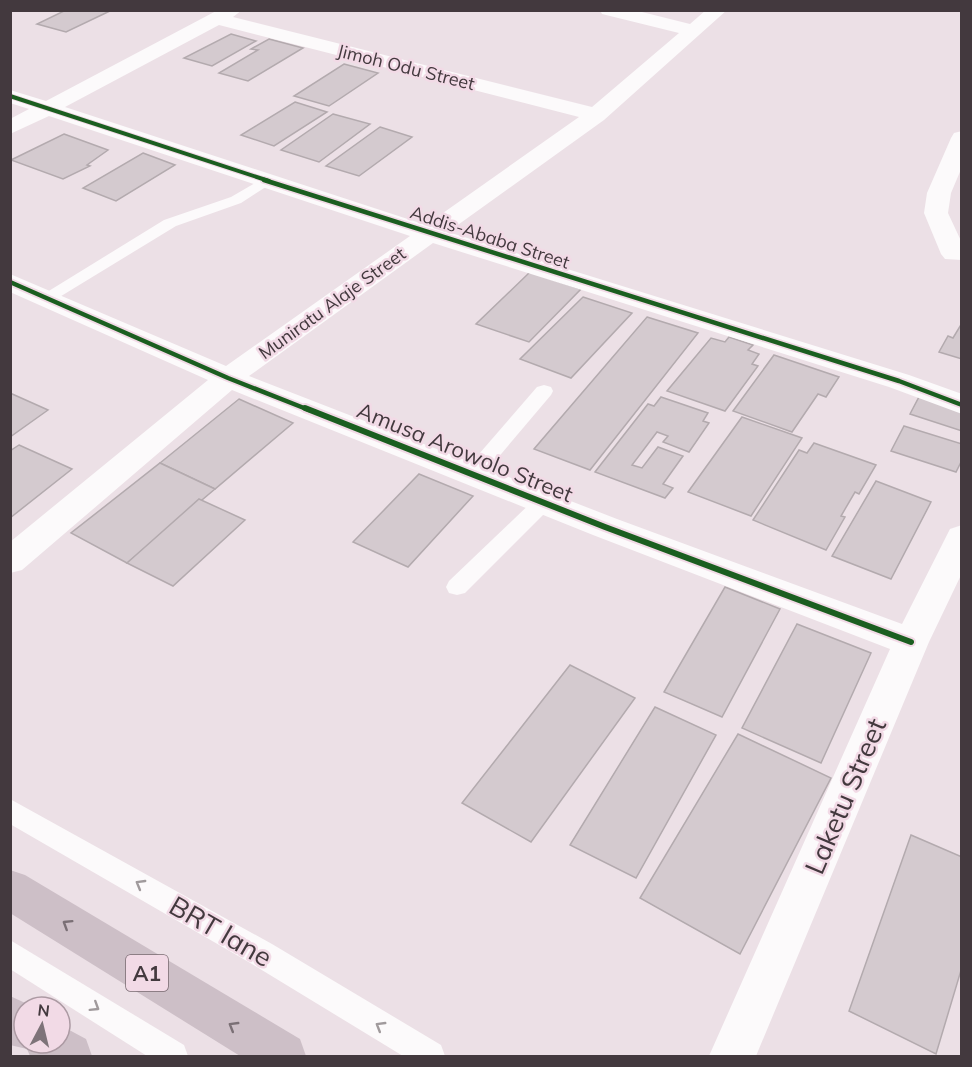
<svg xmlns="http://www.w3.org/2000/svg" width="972" height="1067" viewBox="0 0 972 1067" font-family="Mulish,sans-serif">
<style>
.building{fill:#d4cacf;stroke:#b3aaae;stroke-width:1.5}
.lines{fill:none;stroke-linecap:round;stroke-linejoin:round}
.lane{fill:#fcfafb;fill-rule:evenodd}
.street{fill:#fcfafb;fill-rule:evenodd}
.highway{fill:#cdbfc7;fill-rule:evenodd}
.cycleway-far2-casing{stroke:#f2dae6;stroke-width:6}
.cycleway-far1-casing{stroke:#f2dae6;stroke-width:8}
.cycleway-casing{stroke:#f2dae6;stroke-width:10}
.cycleway-far2{stroke:#1b5e20;stroke-width:4}
.cycleway-far1{stroke:#1b5e20;stroke-width:4.5}
.cycleway{stroke:#1b5e20;stroke-width:6}
.oneway{stroke:#a09a9c}
.oneway2{stroke:#7a6f75}
.labels{text-anchor:middle;dominant-baseline:central;stroke-width:5;stroke-linejoin:round;paint-order:stroke}
.far-street-label{font-size:18px;fill:#43393e;stroke:#f2dae6}
.shield{fill:#f2dae6;stroke:#786970;stroke-width:1.5}
.shield-label{font-size:21px;font-weight:bold;fill:#43393e}
.street-label{font-size:22px;fill:#43393e;stroke:#f2dae6}
.near-street-label{font-size:27px;fill:#43393e;stroke:#f2dae6}
</style>
<rect width="100%" height="100%" fill="#ece0e6"/>
<!-- building -->
<g class="building">
<path d="M66,10h46l-46,22 -29,-8z"/>
<path d="M231,34l25,7 -44,25 -28,-8z"/>
<path d="M269,39l34,9 -55,33 -29,-8 39,-23 -7,-1z"/>
<path d="M344,64l34,9 -49,33 -35,-10z"/>
<path d="M295,102l32,10 -53,34 -33,-11z"/>
<path d="M333,114l37,10 -51,38 -38,-12z"/>
<path d="M380,127l32,10 -53,39 -33,-10z"/>
<path d="M64,134l44,16 -21,15 3,1 -27,13 -52,-19z"/>
<path d="M143,153l32,12 -59,36 -33,-13z"/>
<path d="M530,272l51,17 -52,53 -53,-18z"/>
<path d="M583,297l49,16 -61,65 -51,-19z"/>
<path d="M647,317l51,16 -108,137 -56,-21z"/>
<path d="M962,323v36l-23,-7 9,-16 5,2z"/>
<path d="M729,337l24,8 -5,5 11,4 -7,10 6,2 -33,45 -58,-20 44,-53 14,4z"/>
<path d="M774,355l65,22 -13,20 -8,-3 -26,38 -59,-21z"/>
<path d="M10,393l38,17 -38,27z"/>
<path d="M920,395l42,13v23l-52,-17z"/>
<path d="M661,397l47,16 -5,8 6,2 -20,29 -26,-10 5,-6 -11,-4 -25,33 10,3 16,-21 25,9 -20,28 10,4 -8,10 -70,-26 53,-68 6,2z"/>
<path d="M239,399l54,24 -78,66 -55,-26z"/>
<path d="M742,417l60,21 -51,78 -63,-24z"/>
<path d="M904,426l58,18v16l-6,12 -65,-21z"/>
<path d="M814,443l62,22 -17,29 -4,-2 -14,24 4,1 -19,33 -73,-30 46,-70 8,3z"/>
<path d="M19,445l53,24 -62,49v-67z"/>
<path d="M160,463l55,26 -88,74 -56,-30z"/>
<path d="M419,474l54,22 -65,71 -55,-25z"/>
<path d="M876,481l55,21 -40,77 -59,-23z"/>
<path d="M199,499l46,21 -72,66 -46,-23z"/>
<path d="M725,587l55,22 -58,108 -58,-25z"/>
<path d="M797,624l74,29 -50,110 -79,-35z"/>
<path d="M570,665l65,33 -104,144 -69,-39z"/>
<path d="M655,707l61,28 -80,143 -66,-33z"/>
<path d="M738,734l93,44 -91,176 -100,-56z"/>
<path d="M911,835l51,22v110l-26,87 -87,-43z"/>
</g>
<g class="lines">
<!-- lane -->
<g class="lane">
<path d="M267,176l5,1 2,3 -2,3 -31,20 -65,23 -123,75h-12l-2,-4 125,-77 67,-23z"/>
<path d="M544,385l7,2 2,4 -2,4 -71,84h-14l-3,-5 3,-5 71,-82z"/>
<path d="M544,495l7,2 3,5 -3,5 -86,86 -8,2 -8,-2 -3,-6 3,-6 88,-84z"/>
<path d="M10,799l262,145 169,101 4,11h-42l-151,-92 -242,-140z"/>
<path d="M10,940l174,105 4,11h-41l-137,-87z"/>
</g>
<!-- street -->
<g class="street">
<path d="M218,10h24l-9,7 359,90 87,-74 -77,-19 -2,-4h34l56,14 16,-14h21l-123,110 -156,112 461,143 53,19v20l-73,-27 -456,-144 -184,133 368,143 285,105 48,-95 12,-4v48l-33,69 -173,414h-47l181,-407 -297,-114 -361,-145 -210,180 -12,3v-31l198,-162 -198,-88v-18l216,92 184,-130 -361,-120 -39,18v-15l19,-10 -19,-6v-13l36,11zM219,25l360,92 -153,108 -361,-118z"/>
<path d="M962,131v36l-11,26 -3,20 14,30v17l-17,-1 -4,-5 -17,-41 3,-20 24,-55 3,-5z"/>
</g>
<!-- highway -->
<g class="highway">
<path d="M10,870l15,5 275,164 6,17h-66l-230,-143z"/>
<path d="M10,996l24,11h-10v36h36v-18l26,14 6,17h-62l-3,-7 -17,-4z"/>
</g>
<defs>
<path id="cycleway-far2" d="M10,96l259,85"/>
<g id="cycleway-far1">
<path d="M264,180l635,201 63,24"/>
<path d="M10,282l218,96 81,32"/>
</g>
<path id="cycleway" d="M305,408l300,119 306,115"/>
</defs>
<!-- cycleway-far2 casing -->
<use href="#cycleway-far2" class="cycleway-far2-casing"/>
<!-- cycleway-far1 casing -->
<use href="#cycleway-far1" class="cycleway-far1-casing"/>
<!-- cycleway casing -->
<use href="#cycleway" class="cycleway-casing"/>
<!-- cycleway-far2 -->
<use href="#cycleway-far2" class="cycleway-far2"/>
<!-- cycleway-far1 -->
<use href="#cycleway-far1" class="cycleway-far1"/>
<!-- cycleway -->
<use href="#cycleway" class="cycleway"/>
</g>
<!-- one-way arrows -->
<defs><path id="oneway-chevron" d="M-2-3.5L2.5 0L-2 3.5" fill="none" stroke-width="1.6" stroke-linecap="round" stroke-linejoin="round" transform="scale(1.5)"/></defs>
<g class="oneway">
<use href="#oneway-chevron" transform="translate(140 884) rotate(-150)"/>
<use href="#oneway-chevron" transform="translate(95 1007) rotate(32)"/>
<use href="#oneway-chevron" transform="translate(380 1026) rotate(-149)"/>
</g>
<g class="oneway2">
<use href="#oneway-chevron" transform="translate(67 924) rotate(-148)"/>
<use href="#oneway-chevron" transform="translate(233 1026) rotate(-149)"/>
</g>
<g class="labels">
<!-- far-street labels -->
<g class="far-street-label">
<text transform="translate(406 67) rotate(14)">Jimoh Odu Street</text>
<text transform="translate(490 237) rotate(18)">Addis-Ababa Street</text>
<text transform="translate(332 303) rotate(-36)">Muniratu Alaje Street</text>
</g>
<!-- shield labels -->
<rect class="shield" x="126" y="955" width="42" height="36" rx="4.5"/>
<g class="shield-label">
<text x="147" y="973">A1</text>
</g>
<!-- street labels -->
<g class="street-label">
<text transform="translate(465 452) rotate(22)">Amusa Arowolo Street</text>
</g>
<!-- near-street labels -->
<g class="near-street-label">
<text transform="translate(845 796) rotate(-67)">Laketu Street</text>
<text transform="translate(221 931) rotate(30)">BRT lane</text>
</g>
</g>
<!-- border -->
<rect width="972" height="1067" fill="none" stroke="#43393e" stroke-width="24"/>
<!-- north arrow -->
<g transform="translate(42 1025) rotate(7)"><circle r="28" fill="#f2dae6" stroke="#ac9aa3" stroke-width="1.5"/>
<path d="M0-4.5L10 22L0 15L-10 22Z" fill="#7e7379"/>
<text y="-9" font-size="16" font-weight="bold" text-anchor="middle" fill="#43393e">N</text>
</g>
</svg>
